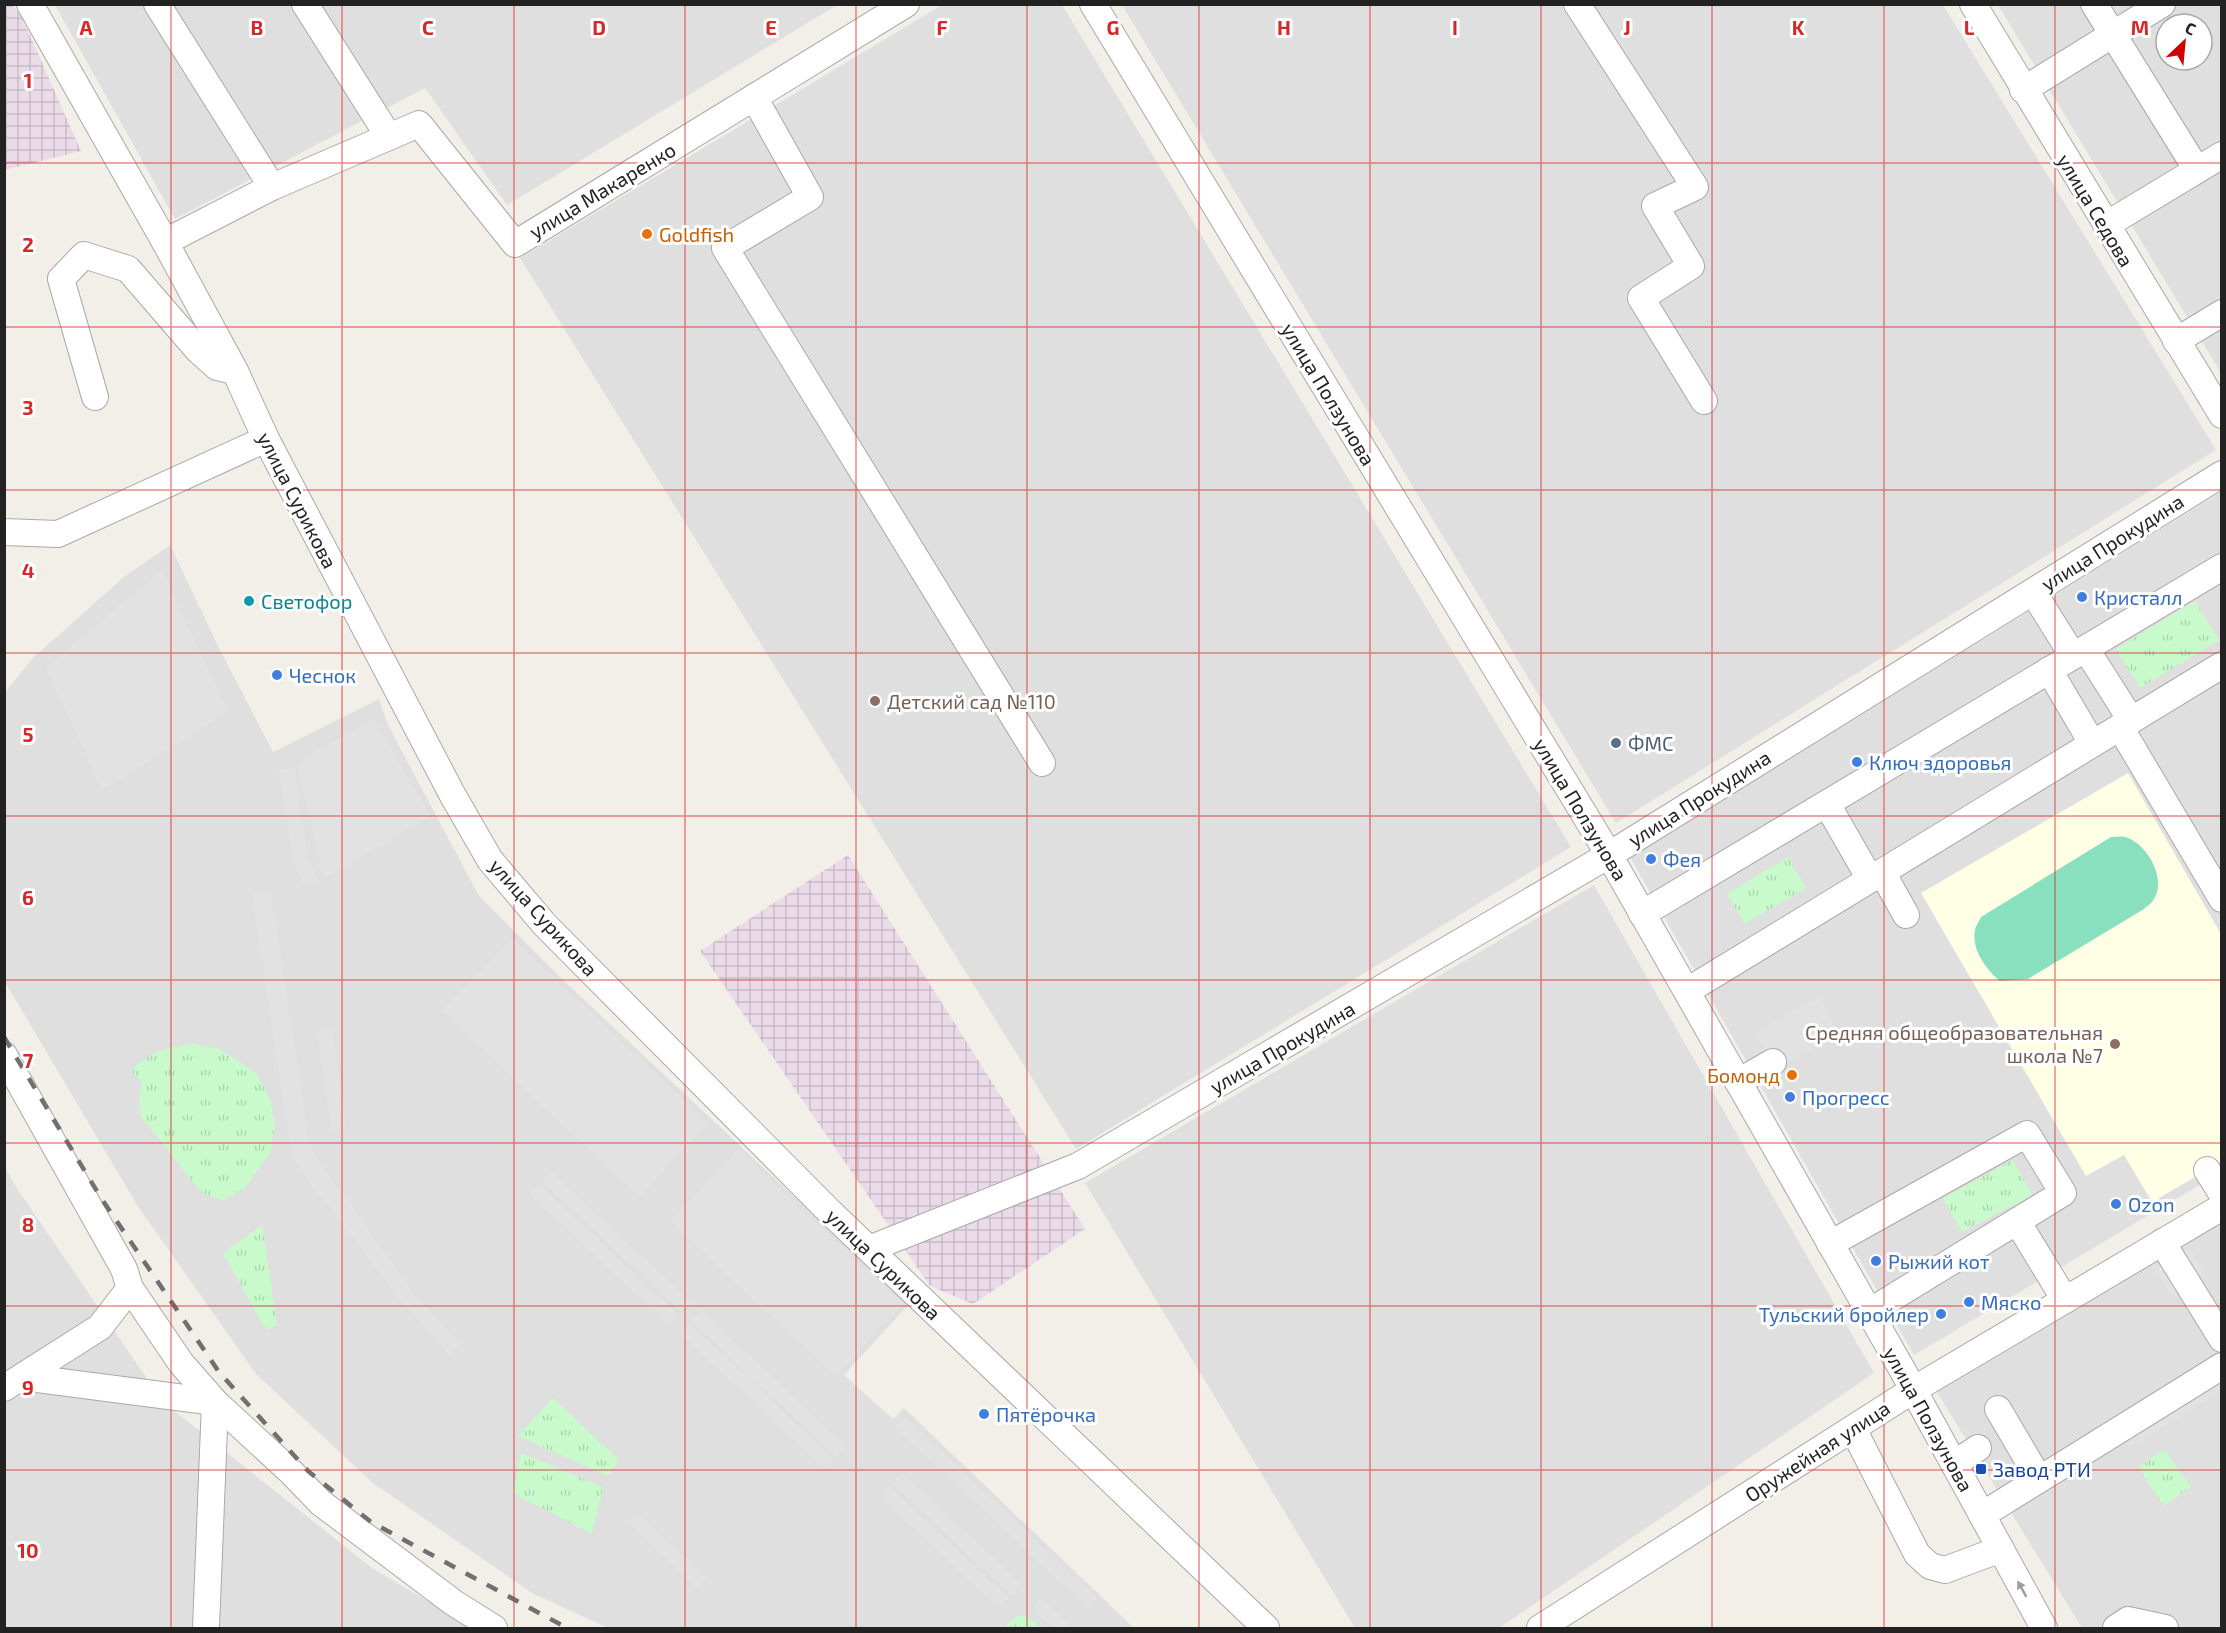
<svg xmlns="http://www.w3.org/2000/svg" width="2226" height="1633" viewBox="0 0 2226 1633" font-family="'Exo 2',sans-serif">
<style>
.residential{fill:#e0dfdf;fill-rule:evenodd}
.industrial{fill:url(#industrial-grid)}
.education{fill:#ffffe5}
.park{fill:url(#park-tufts)}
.pitch{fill:#88e0be}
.parking{fill:#e2e2e2}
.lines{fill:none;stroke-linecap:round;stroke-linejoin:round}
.minor-casing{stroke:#a9a9a9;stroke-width:28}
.minor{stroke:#fff;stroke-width:26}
.rail{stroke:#707070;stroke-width:4.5;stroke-dasharray:12 12;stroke-linecap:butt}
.oneway{fill:#9c9c9c}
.grid{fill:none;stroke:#d62828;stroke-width:1.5;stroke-opacity:0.55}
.food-dot{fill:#e8710a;stroke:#fff;stroke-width:2}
.shop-dot{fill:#3f7fe0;stroke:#fff;stroke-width:2}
.culture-dot{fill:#0f9aa8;stroke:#fff;stroke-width:2}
.education-dot{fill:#8d6e63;stroke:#fff;stroke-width:2}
.service-dot{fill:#5c6f8a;stroke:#fff;stroke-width:2}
.transit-dot{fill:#1a4fb4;stroke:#fff;stroke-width:2}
.labels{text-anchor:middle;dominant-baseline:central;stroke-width:6;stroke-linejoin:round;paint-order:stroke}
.street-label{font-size:20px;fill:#222;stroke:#fff}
.food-label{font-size:20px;fill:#c56008;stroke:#fff;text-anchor:start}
.shop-label{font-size:20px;fill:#366cbe;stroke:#fff;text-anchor:start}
.culture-label{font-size:20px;fill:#0d838f;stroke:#fff;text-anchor:start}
.education-label{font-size:20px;fill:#785e54;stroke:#fff;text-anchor:start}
.service-label{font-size:20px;fill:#4e5e75;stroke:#fff;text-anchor:start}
.transit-label{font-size:20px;fill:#164399;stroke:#fff;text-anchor:start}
.grid-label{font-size:20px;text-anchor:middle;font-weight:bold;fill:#d62828;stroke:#fff;stroke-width:6;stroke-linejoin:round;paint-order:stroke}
</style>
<defs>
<pattern id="industrial-grid" width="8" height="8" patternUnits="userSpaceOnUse" patternTransform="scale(1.5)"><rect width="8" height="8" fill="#ebdbe8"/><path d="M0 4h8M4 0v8" fill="none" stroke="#c9bcc7"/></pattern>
<pattern id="park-tufts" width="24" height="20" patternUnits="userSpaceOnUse" patternTransform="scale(1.5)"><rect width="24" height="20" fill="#c8facc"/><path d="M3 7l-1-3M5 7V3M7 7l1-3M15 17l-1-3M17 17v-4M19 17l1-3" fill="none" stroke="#acd6af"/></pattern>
</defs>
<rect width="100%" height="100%" fill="#f2efe9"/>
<!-- residential -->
<g class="residential">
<path d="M55,5h782l-330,200 -82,-117 -250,131z"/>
<path d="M942,5h120l509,842 -495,302 -556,-891z"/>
<path d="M1122,5h821l273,445 -600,373z"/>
<path d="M1998,5h223v368zM2166,24h36v36h-36z"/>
<path d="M2221,492v680l-307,183 -284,-498z"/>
<path d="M170,545l48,101 55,106 106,-53 9,26 91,171 83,83 347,325 -65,71 49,44 11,-11 230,220h-526l-76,-35 -159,-110 -117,-109 -119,-169 -132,-223v-290l30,-36 89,-79z"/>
<path d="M1594,885l280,488 -375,255h-144l-270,-445z"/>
<path d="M4,1165l12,22 147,215 209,166 101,60h-468z"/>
<path d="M2221,1223v405h-139l-147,-239z"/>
</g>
<!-- industrial -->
<g class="industrial">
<path d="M11,4l10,11 60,136 -76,19 -1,-165z"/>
<path d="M848,855l237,374 -112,75 -43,-18 -230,-335z"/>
</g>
<!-- education -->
<path class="education" d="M2128,773l93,161v228l-69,40 -28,-47 -38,21 -165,-283z"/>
<!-- park -->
<g class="park">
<path d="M2195,601l24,39 -79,48 -24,-39z"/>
<path d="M1788,857l18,31 -61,36 -18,-30z"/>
<path d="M193,1044l27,5 37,25 13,25 5,28 -5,26 -27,37 -21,10 -20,-7 -62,-78 -1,-18 3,-15 -11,-11c19,-20 36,-23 62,-27z"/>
<path d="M2013,1160l19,35 -70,37 -19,-34z"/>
<path d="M262,1225l15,100 -11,5 -43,-77z"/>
<path d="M553,1398l66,62 -11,16 -90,-40z"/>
<path d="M2164,1449l27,38 -27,19 -26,-39z"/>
<path d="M521,1453l82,34 -11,47 -79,-41z"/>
<path d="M1018,1616h9l13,12h-37z"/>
</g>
<!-- pitch -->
<path class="pitch" d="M2111,837c4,0 10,-1 14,0 22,6 42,42 29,62 -2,4 -7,7 -10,10l-116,70 -28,2c-13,-11 -29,-31 -25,-51 1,-4 4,-9 6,-13z"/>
<!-- parking -->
<g class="parking">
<path d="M162,570l66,142 -126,78 -56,-123z"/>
<path d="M373,718l58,98 -107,63 -27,-116z"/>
<path d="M294,768l14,90 10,22 -14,6 -11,-25 -14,-91z"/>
<path d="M271,892l37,243 4,15 15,24 13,15 74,105 46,49 -11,12 -48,-54 -75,-99 -15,-16 -17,-29 -5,-18 -37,-244z"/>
<path d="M512,938l196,185 -69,74 -197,-186z"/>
<path d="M1819,997l20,36 -63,36 -20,-36z"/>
<path d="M332,1029l14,98 -14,3 -15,-98z"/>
<path d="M738,1149l165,155 -68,72 -165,-155z"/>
<path d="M551,1171l140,131 -10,10 -139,-131z"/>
<path d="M539,1184l139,131 -9,10 -140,-131z"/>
<path d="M2190,1248l16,27 -11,7 -17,-27z"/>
<path d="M2166,1263l17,27 -11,7 -17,-27z"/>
<path d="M701,1310l145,136 -10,11 -145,-136z"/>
<path d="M690,1323l144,136 -10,10 -144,-136z"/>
<path d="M2221,1375v16l-92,57 -6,-11z"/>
<path d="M905,1417l192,181 -9,10 -193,-181z"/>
<path d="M902,1472l119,112 -10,11 -119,-112z"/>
<path d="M889,1486l120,112 -10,10 -120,-112z"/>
<path d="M638,1513l69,65 -10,10 -69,-65z"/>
<path d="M1041,1598l32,30h-20l-21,-19z"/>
</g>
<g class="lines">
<defs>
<g id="minor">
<path d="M30,4l135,238 70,129 31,68 186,355 38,66 55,65 285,287 436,416"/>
<path d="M157,4l115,183"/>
<path d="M305,4l84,133"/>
<path d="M1093,4l516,851 294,516 141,257"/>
<path d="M1577,4l118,183 -40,19 36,60 -50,32 63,103"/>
<path d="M1973,4l249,411"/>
<path d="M2094,4l103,166"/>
<path d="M2023,90l139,-86"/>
<path d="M754,97l56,100 -85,51 317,515"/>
<path d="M2106,225l116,-70"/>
<path d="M165,242l107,-55 147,-63 96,120 391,-240"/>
<path d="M2176,341l46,-28"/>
<path d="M95,397l-34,-118 23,-24 44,14 70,81 19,17 18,4"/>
<path d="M4,532l54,2 208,-95"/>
<path d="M2033,592l40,64"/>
<path d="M2086,649l45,71"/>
<path d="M2049,670l43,73"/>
<path d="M2120,727l102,172"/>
<path d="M1827,804l43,75"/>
<path d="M1882,872l24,43"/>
<path d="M1642,914l580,-347"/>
<path d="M1687,991l535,-326"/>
<path d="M4,1055l120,214 6,19 51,75 34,39 76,70 30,31 133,100 40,25"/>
<path d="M1738,1082l35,-20"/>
<path d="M2207,1170l15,24"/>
<path d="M2017,1221l48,79"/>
<path d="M2162,1242l60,97"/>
<path d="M1830,1244l197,-110 36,59 -194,119"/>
<path d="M869,1249l209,-83 531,-311 613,-381"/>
<path d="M22,1377l193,25 -9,226"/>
<path d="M4,1388l96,-61 30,-39"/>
<path d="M1998,1409l41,70"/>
<path d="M1853,1429l64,125 13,12 15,4 56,-21"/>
<path d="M1954,1464l24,-16"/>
<path d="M1982,1515l240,-149"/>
<path d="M1540,1628l373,-238 309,-183"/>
<path d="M2116,1628l12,-8 37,8"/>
</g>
</defs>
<!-- minor casing -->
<use href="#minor" class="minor-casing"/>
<!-- minor -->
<use href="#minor" class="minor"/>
<!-- rail -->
<path class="rail" d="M4,1037l97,161 118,174 89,99 63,51 196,106"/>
</g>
<!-- one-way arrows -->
<defs><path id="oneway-solid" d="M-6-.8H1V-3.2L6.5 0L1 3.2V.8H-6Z" transform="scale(1.5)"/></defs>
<use class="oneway" href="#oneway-solid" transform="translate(2022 1589) rotate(-119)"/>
<!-- grid -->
<path class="grid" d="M171,4v1624M342,4v1624M514,4v1624M685,4v1624M856,4v1624M1027,4v1624M1199,4v1624M1370,4v1624M1541,4v1624M1712,4v1624M1884,4v1624M2055,4v1624M4,163h2218M4,327h2218M4,490h2218M4,653h2218M4,816h2218M4,980h2218M4,1143h2218M4,1306h2218M4,1470h2218"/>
<!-- markers -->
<g class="food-dot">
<circle cx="647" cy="234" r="6"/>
<circle cx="1792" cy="1075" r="6"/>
</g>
<g class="shop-dot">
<circle cx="2082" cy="597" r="6"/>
<circle cx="277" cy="675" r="6"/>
<circle cx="1857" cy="762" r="6"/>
<circle cx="1651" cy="859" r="6"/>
<circle cx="1790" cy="1097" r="6"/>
<circle cx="2116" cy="1204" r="6"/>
<circle cx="1876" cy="1261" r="6"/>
<circle cx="1969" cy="1302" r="6"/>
<circle cx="1941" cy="1314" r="6"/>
<circle cx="984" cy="1414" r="6"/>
</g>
<circle class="culture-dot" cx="249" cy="601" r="6"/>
<g class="education-dot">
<circle cx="875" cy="701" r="6"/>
<circle cx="2115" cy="1044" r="6"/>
</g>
<circle class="service-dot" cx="1616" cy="743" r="6"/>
<rect class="transit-dot" x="1975" y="1463" width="12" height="12" rx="3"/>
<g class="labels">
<!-- street labels -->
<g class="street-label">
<text transform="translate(602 190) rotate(-31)">улица Макаренко</text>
<text transform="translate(2096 210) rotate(59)">улица Седова</text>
<text transform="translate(1329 394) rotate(59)">улица Ползунова</text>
<text transform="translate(298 500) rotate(63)">улица Сурикова</text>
<text transform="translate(2112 542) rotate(-32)">улица Прокудина</text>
<text transform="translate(1699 798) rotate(-32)">улица Прокудина</text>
<text transform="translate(1581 809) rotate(59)">улица Ползунова</text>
<text transform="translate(544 917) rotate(48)">улица Сурикова</text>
<text transform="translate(1282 1047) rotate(-30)">улица Прокудина</text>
<text transform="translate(884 1264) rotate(44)">улица Сурикова</text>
<text transform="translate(1929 1419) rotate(61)">улица Ползунова</text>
<text transform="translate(1817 1451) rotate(-33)">Оружейная улица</text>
</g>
<!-- food labels -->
<g class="food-label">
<text x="659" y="234">Goldfish</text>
<text x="1780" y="1075" text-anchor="end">Бомонд</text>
</g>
<!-- shop labels -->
<g class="shop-label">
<text x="2094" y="597">Кристалл</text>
<text x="289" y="675">Чеснок</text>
<text x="1869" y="762">Ключ здоровья</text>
<text x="1663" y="859">Фея</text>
<text x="1802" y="1097">Прогресс</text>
<text x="2128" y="1204">Ozon</text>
<text x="1888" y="1261">Рыжий кот</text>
<text x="1981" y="1302">Мяско</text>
<text x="1929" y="1314" text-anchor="end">Тульский бройлер</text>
<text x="996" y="1414">Пятёрочка</text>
</g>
<!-- culture labels -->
<g class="culture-label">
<text x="261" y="601">Светофор</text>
</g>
<!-- education labels -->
<g class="education-label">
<text x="887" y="701">Детский сад №110</text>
<text x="2103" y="1032" text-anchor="end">Средняя общеобразовательная<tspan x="2103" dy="23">школа №7</tspan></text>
</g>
<!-- service labels -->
<g class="service-label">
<text x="1628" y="743">ФМС</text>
</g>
<!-- transit labels -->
<g class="transit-label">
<text x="1993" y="1469">Завод РТИ</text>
</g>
</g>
<g class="grid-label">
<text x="86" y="35">A</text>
<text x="257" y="35">B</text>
<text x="428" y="35">C</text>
<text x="599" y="35">D</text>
<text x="771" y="35">E</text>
<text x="942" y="35">F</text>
<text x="1113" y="35">G</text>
<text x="1284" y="35">H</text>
<text x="1455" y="35">I</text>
<text x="1627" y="35">J</text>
<text x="1798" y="35">K</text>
<text x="1969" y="35">L</text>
<text x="2140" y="35">M</text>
<text x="28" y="88">1</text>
<text x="28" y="252">2</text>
<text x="28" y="415">3</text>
<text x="28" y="578">4</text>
<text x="28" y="742">5</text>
<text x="28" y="905">6</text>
<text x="28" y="1068">7</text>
<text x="28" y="1232">8</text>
<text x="28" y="1395">9</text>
<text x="28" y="1558">10</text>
</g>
<!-- border -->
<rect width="2226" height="1633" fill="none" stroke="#222222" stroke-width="12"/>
<!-- north arrow -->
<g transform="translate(2184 42) rotate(26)"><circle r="28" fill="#ffffff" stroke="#a7a7a7" stroke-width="1.5"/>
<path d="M0-4.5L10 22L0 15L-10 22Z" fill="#d40000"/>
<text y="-9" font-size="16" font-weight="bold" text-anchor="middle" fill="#222222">С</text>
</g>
</svg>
